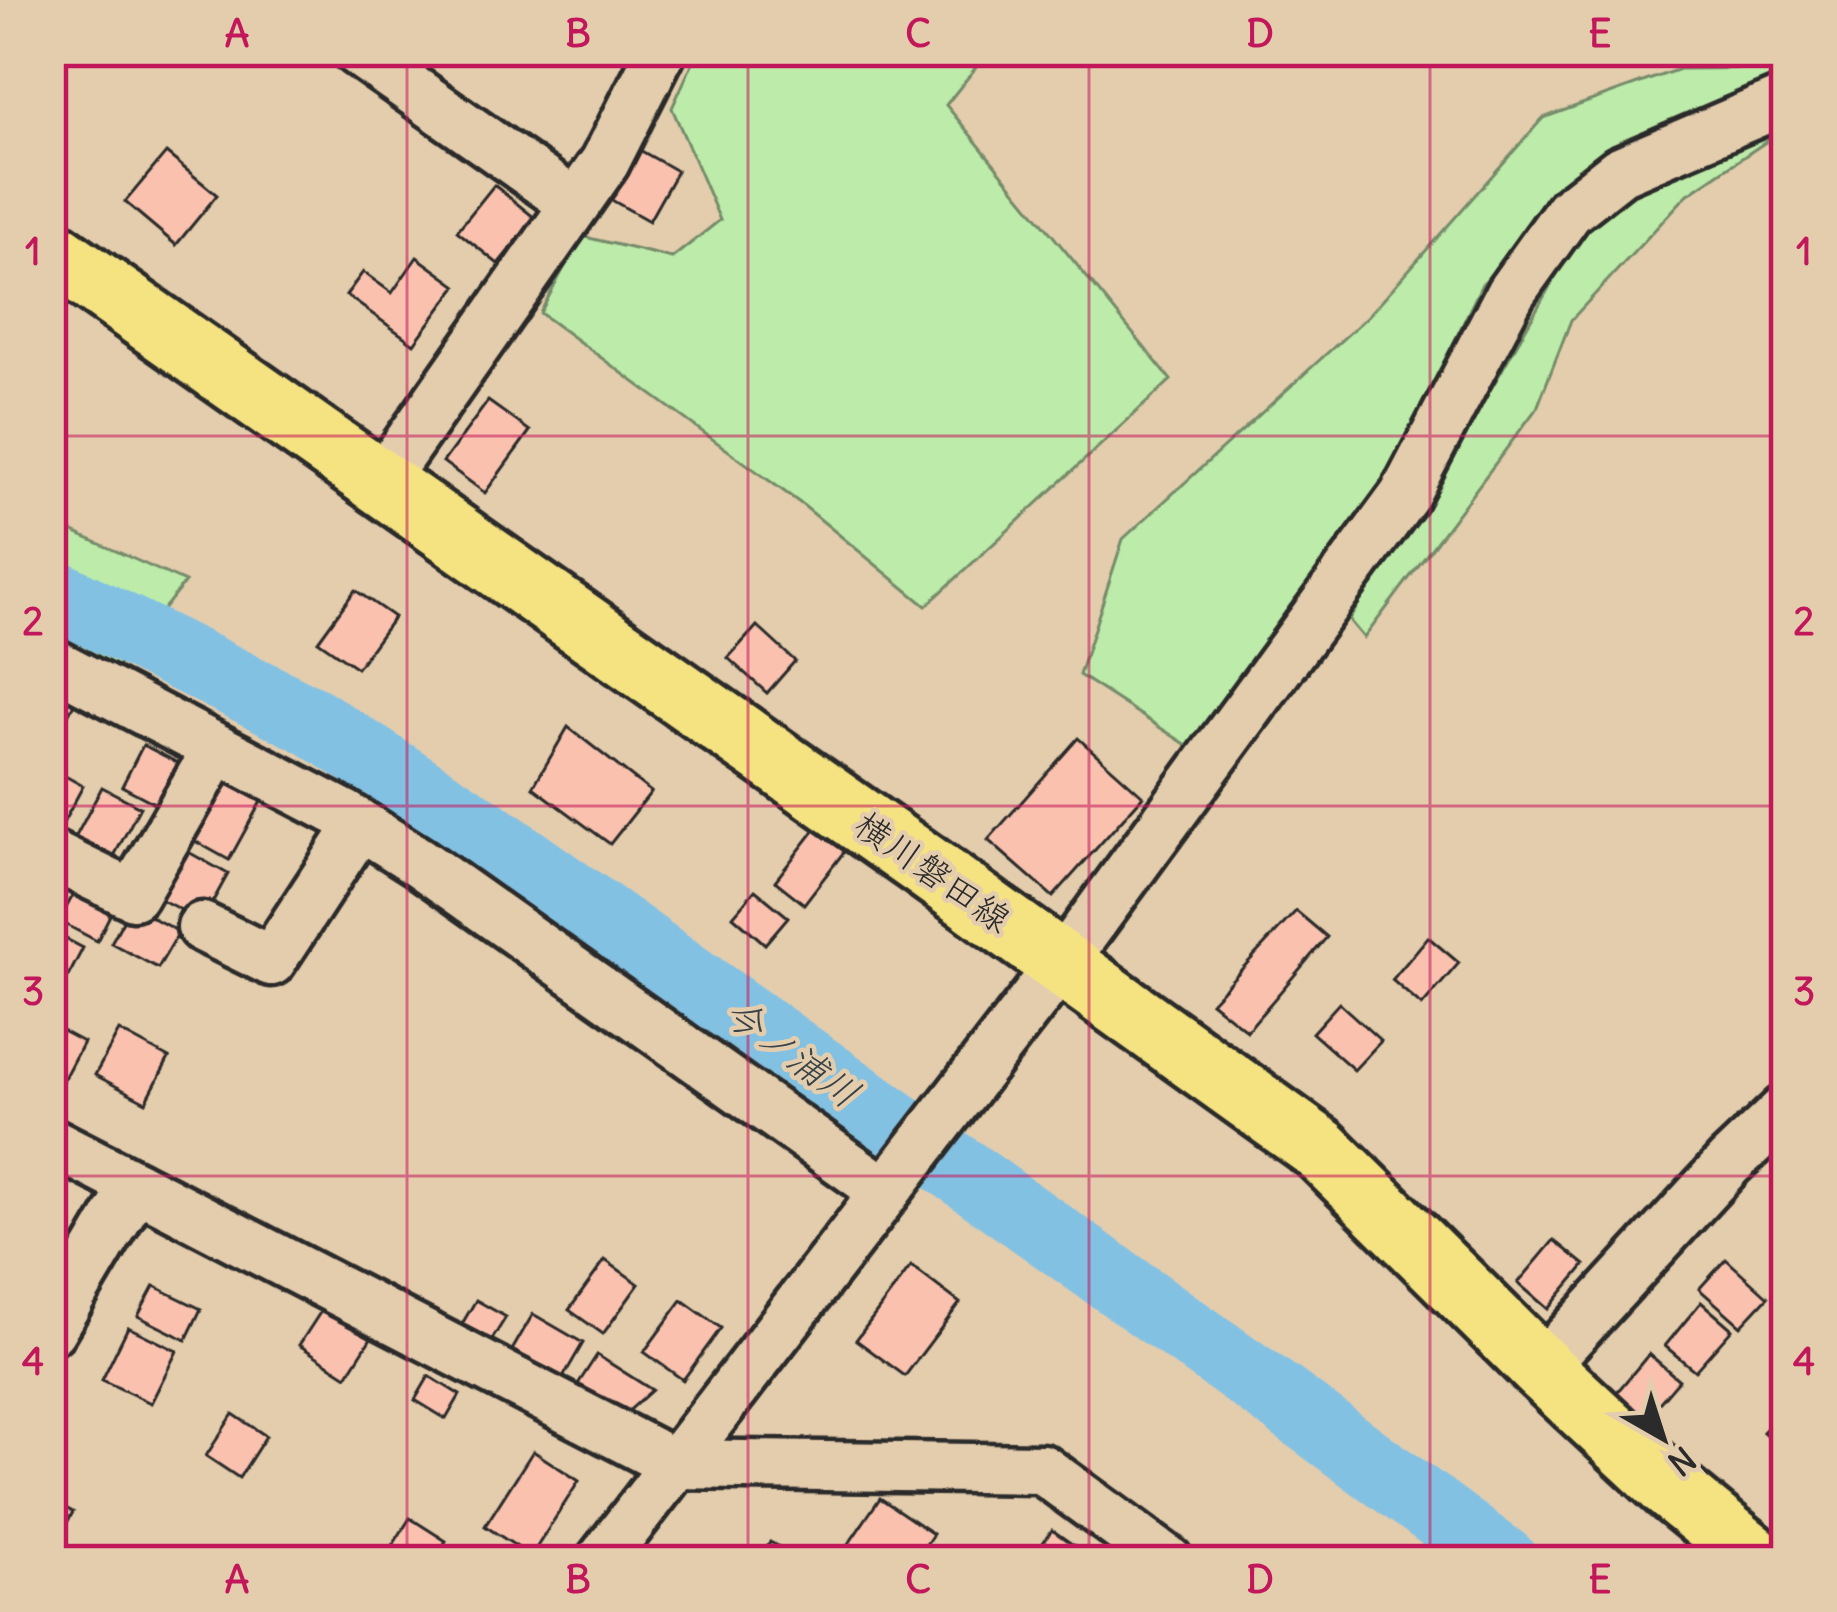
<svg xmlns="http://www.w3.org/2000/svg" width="1837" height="1612" viewBox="0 0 1837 1612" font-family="Delius,'Klee One',sans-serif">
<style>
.green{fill:#bdeba9;stroke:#748b6a;stroke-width:3}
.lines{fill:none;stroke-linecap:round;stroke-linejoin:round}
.river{stroke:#83c1e3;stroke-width:69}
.building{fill:#fac2ae;stroke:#2b2b2b;stroke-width:3}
.minor-casing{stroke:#2b2b2b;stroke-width:57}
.major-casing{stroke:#2b2b2b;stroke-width:72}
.minor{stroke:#e4cdad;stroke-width:48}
.major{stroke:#f5e382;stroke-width:63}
.grid{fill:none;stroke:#c2185b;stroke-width:3;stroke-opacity:0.55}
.labels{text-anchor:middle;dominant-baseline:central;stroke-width:9;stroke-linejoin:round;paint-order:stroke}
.street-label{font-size:36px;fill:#2b2b2b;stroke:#e4cdad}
.water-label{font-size:39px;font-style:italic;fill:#384247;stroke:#e4cdad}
.neatline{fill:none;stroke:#c2185b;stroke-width:4.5}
.grid-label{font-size:39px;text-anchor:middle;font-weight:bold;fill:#c2185b}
</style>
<rect width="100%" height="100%" fill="#e4cdad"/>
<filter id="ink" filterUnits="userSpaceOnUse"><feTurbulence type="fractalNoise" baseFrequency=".00833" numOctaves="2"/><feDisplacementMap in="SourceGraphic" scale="24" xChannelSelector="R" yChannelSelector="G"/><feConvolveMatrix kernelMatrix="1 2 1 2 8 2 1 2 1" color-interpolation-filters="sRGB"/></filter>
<g filter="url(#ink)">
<!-- green -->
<g class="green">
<path d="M698,51h291l-43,54 225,275 -245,226 -122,-100 -264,-193 41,-77 91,22 48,-38 -48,-112z"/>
<path d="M1786,68v9l-187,91 -117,116 -98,204 -191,261 -114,-74 44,-136 246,-224 174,-197 136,-49z"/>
<path d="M1779,133l-92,62 -116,125 -34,88 -173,230 -15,-18 149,-243 99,-173 137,-66z"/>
<path d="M51,522l134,60 -84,106 -50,-27z"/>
</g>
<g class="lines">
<!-- river -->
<path class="river" d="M51,592l261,129 168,109 802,569 221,162"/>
</g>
<!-- building -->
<g class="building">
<path d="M636,148l41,23 -28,50 -41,-23z"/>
<path d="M166,153l51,42 -41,50 -51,-43z"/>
<path d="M494,185l41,33 -37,46 -41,-33z"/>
<path d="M417,257l40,29 -43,58 -68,-49 17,-23 29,21z"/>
<path d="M488,401l42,30 -45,62 -42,-31z"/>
<path d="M355,590l39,27 -37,51 -39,-27z"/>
<path d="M757,626l38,35 -28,32 -39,-35z"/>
<path d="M51,692l23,12 -23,43z"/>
<path d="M568,727l83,65 -41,52 -77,-57z"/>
<path d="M1078,738l65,58 -90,101 -65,-57z"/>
<path d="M143,745l37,19 -22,41 -36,-19z"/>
<path d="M51,768l32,18 -22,41 -10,-6z"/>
<path d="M228,777l36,19 -35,64 -36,-20z"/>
<path d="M102,787l38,20 -27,51 -38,-20z"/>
<path d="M821,822l29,22 -46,60 -29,-23z"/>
<path d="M174,844l54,30 -26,47 -42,-22 16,-29 -13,-7z"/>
<path d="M79,884l37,19 -19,38 -38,-20z"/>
<path d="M755,890l33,27 -23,27 -32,-28z"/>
<path d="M131,906l48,26 -21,36 -47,-25z"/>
<path d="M1296,911l31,26 -80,94 -36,-29z"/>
<path d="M51,931l32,17 -15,29 -17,-8z"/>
<path d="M1428,937l31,26 -37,43 -30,-26z"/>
<path d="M1339,1003l42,38 -27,29 -42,-37z"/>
<path d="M51,1025l32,17 -21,40 -11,-6z"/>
<path d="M119,1031l50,27 -23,44 -51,-27z"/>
<path d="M1554,1240l31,25 -37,44 -30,-26z"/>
<path d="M1726,1259l42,38 -27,29 -42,-37z"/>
<path d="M605,1260l34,24 -36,50 -34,-24z"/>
<path d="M911,1266l49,37 -55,73 -49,-36z"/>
<path d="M154,1286l47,23 -15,31 -48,-24z"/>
<path d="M476,1300l30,17 -18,29 -29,-17z"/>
<path d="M682,1300l39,28 -38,52 -39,-28z"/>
<path d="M1701,1302l31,27 -37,42 -30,-25z"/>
<path d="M323,1308l48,30 -24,38 -48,-31z"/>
<path d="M533,1314l50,29 -22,38 -50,-29z"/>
<path d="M128,1327l49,24 -26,52 -49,-23z"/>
<path d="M1649,1354l30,26 -37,43 -30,-25z"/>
<path d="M597,1355l55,35 -28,25 -46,-31z"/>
<path d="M429,1376l31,19 -14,24 -31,-19z"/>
<path d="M1786,1408v45l-23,-21z"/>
<path d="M233,1414l33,22 -27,42 -33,-22z"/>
<path d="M533,1451l46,30 -48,75 -46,-30z"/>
<path d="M880,1498l53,36 -18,27h-78z"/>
<path d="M51,1500l22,12 -22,39z"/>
<path d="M410,1518l36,23 -13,20h-15l-25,-16z"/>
<path d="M1052,1530l44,31h-66z"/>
<path d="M770,1542l35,19h-45z"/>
<path d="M457,1549l17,12h-26z"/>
</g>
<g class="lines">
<defs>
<g id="minor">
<path d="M357,51l218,153"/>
<path d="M381,482l224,-320 56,-111"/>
<path d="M51,662l294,153 74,47 465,329"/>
<path d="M51,855l82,40 84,-146"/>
<path d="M202,927l69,34 89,-136"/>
<path d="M51,1142l623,322 368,5 126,92"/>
<path d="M51,1330l85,-144"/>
<path d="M1541,1368l188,-205 57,-54"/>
<path d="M601,1561l461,-598 342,-467 107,-204 58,-81 51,-40 166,-71"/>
</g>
<path id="major" d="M51,251l873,614 396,284 221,219 129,120 89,73"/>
</defs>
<!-- minor casing -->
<use href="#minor" class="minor-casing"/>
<!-- major casing -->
<use href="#major" class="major-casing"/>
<!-- minor -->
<use href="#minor" class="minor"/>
<!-- major -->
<use href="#major" class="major"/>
</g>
</g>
<!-- grid -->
<path class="grid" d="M407,51v1510M748,51v1510M1089,51v1510M1430,51v1510M51,436h1735M51,806h1735M51,1176h1735"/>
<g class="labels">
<!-- street labels -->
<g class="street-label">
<text transform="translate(933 872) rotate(35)">横川磐田線</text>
</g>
<!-- water labels -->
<g class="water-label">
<text transform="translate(792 1053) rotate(36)">今ノ浦川</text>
</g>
</g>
<!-- margin -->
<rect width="1837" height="1612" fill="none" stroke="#e4cdad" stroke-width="132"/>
<!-- north arrow -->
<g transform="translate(1663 1438) rotate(141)" stroke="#e4cdad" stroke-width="9" paint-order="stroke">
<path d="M0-9L21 45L0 30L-21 45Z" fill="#2b2b2b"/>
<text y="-18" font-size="33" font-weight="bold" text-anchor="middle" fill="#2b2b2b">N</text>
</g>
<rect x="66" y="66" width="1705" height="1480" class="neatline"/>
<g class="grid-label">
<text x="237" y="47">A</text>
<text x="578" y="47">B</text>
<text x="918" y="47">C</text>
<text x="1260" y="47">D</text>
<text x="1600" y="47">E</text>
<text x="33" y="265">1</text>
<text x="1804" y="265">1</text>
<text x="33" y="635">2</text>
<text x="1804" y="635">2</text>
<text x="33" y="1005">3</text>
<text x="1804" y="1005">3</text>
<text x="33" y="1375">4</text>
<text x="1804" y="1375">4</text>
<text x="237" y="1593">A</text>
<text x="578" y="1593">B</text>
<text x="918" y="1593">C</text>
<text x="1260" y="1593">D</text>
<text x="1600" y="1593">E</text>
</g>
</svg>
